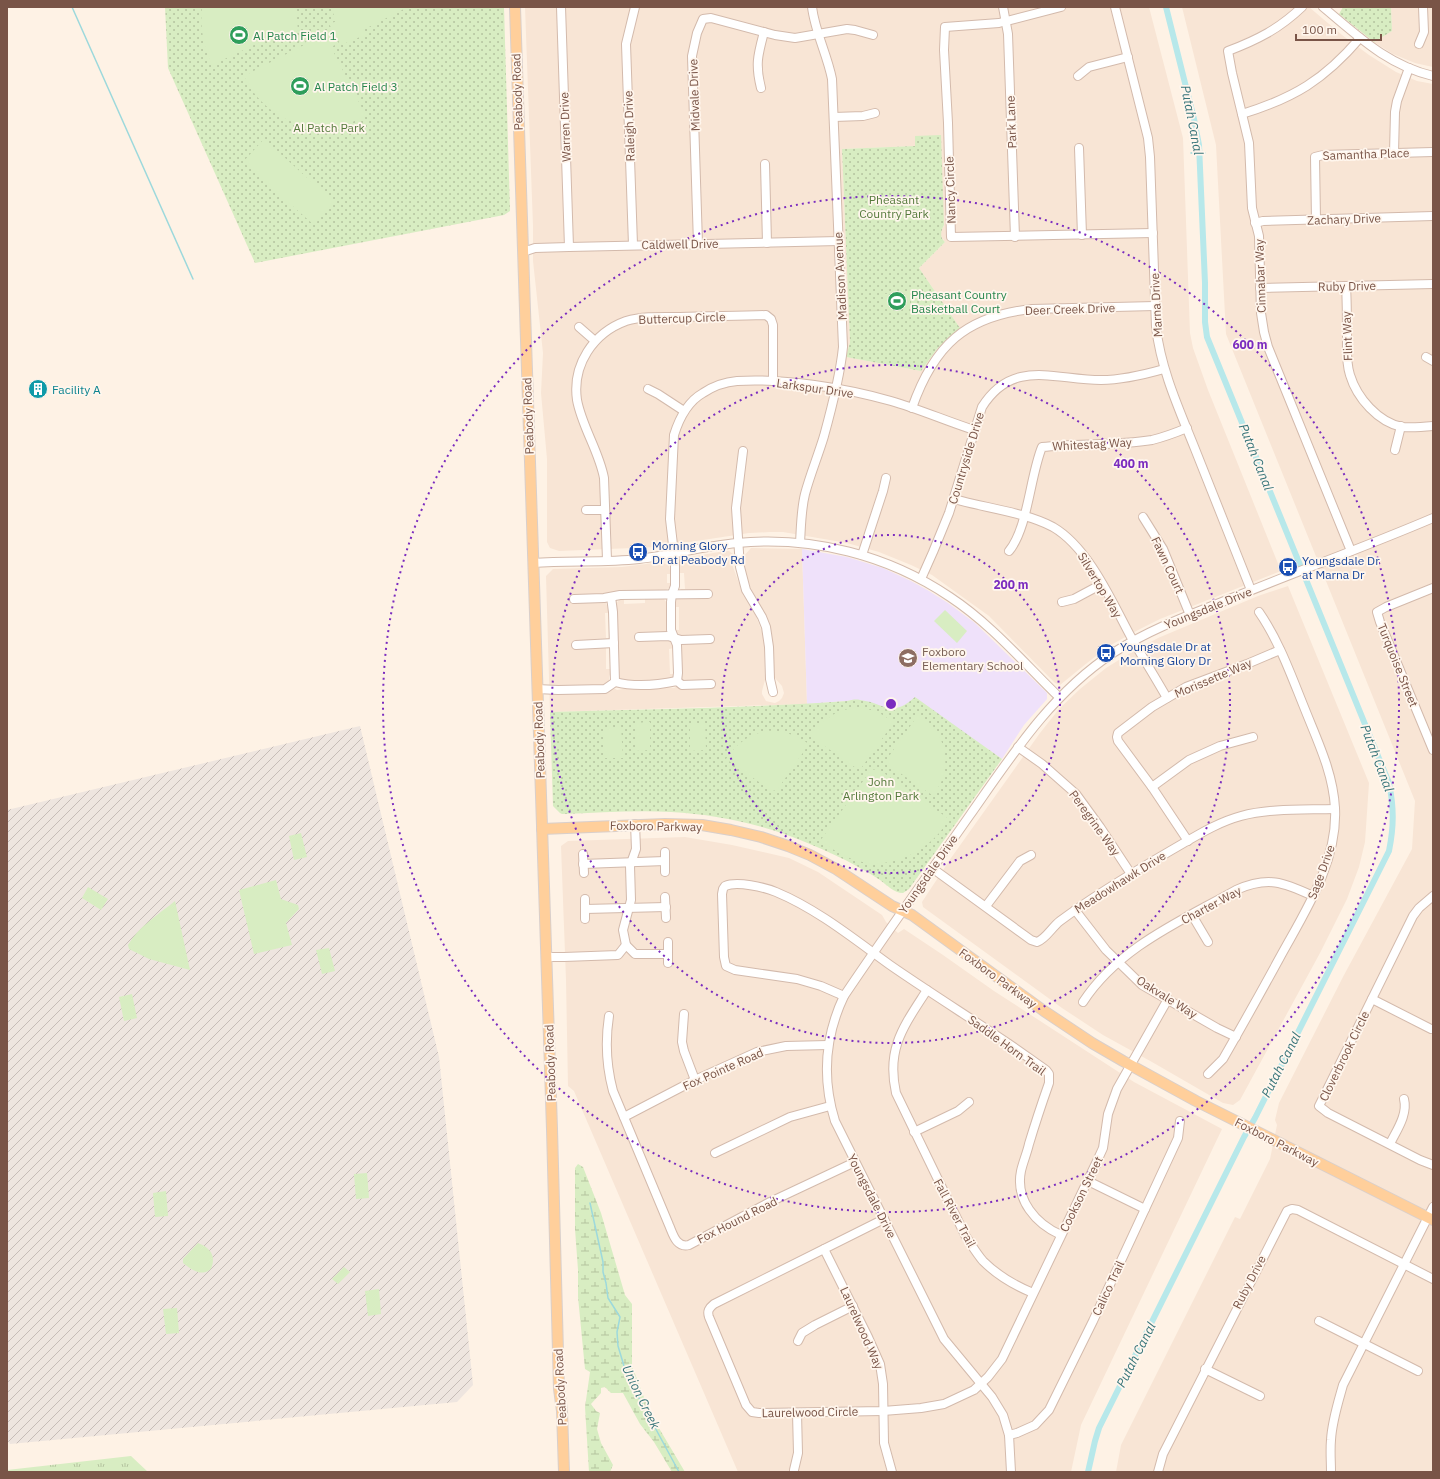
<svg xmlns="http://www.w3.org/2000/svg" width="1440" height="1479" viewBox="0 0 1440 1479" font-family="'IBM Plex Sans',sans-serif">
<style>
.residential{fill:#f8e5d5;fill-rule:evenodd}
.industrial{fill:url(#industrial-furrows)}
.education{fill:#efe1fa}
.grass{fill:url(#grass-tufts)}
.wetland{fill:url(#wetland-marsh)}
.park{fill:url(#park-dots)}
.garden{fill:#d8edc2}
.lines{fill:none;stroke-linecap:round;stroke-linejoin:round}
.stream{stroke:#9dd9dc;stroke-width:1.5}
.canal{stroke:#b7e8ea;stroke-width:6}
.minor-casing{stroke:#d3baac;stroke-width:10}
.major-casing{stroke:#d9cfcb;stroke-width:12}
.minor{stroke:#fff;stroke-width:8}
.major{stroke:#ffcf9b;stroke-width:10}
.ring{fill:none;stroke:#7b2cbf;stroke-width:2;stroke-dasharray:2 4}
.labels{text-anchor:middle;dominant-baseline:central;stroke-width:3.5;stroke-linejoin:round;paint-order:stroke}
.leisure-label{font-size:12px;fill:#27864d;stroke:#fff6ed;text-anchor:start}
.street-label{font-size:12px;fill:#795447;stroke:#fff6ed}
.park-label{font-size:12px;fill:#557a3c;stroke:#fff6ed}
.culture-label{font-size:12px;fill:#0d838f;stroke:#fff6ed;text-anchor:start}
.transit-label{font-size:12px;fill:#164399;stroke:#fff6ed;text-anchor:start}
.education-label{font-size:12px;fill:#785e54;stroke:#fff6ed;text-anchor:start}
.water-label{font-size:13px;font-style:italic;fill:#377479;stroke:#fff6ed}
.centre{fill:#7b2cbf;stroke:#fff6ed;stroke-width:2}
.ring-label{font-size:12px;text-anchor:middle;font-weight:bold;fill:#7b2cbf;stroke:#fff6ed;stroke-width:3.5;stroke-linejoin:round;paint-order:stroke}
</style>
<defs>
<pattern id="industrial-furrows" width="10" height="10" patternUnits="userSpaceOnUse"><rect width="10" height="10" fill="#eee5df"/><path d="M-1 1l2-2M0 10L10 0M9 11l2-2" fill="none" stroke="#c6bcb7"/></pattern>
<pattern id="grass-tufts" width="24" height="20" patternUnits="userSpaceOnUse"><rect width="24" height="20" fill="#d8edc2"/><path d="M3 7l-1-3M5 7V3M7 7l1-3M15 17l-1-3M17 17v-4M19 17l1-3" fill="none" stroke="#b4c39f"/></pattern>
<pattern id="wetland-marsh" width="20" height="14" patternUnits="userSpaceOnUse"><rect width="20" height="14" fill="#d8edc2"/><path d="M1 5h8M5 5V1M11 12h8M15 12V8" fill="none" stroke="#b4c39f"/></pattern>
<pattern id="park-dots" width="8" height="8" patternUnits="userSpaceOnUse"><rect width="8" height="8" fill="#d8edc2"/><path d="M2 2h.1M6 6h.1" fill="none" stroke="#b4c39f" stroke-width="1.8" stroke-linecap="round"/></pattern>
</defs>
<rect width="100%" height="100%" fill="#fef2e5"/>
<!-- residential -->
<g class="residential">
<path d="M525,7h624l34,131 7,195 3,15 15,42 73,181 -121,48 -20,10 -31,17 -22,17 -27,22 -5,-2 -66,-67 -57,-41 -21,-10 -32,-13 -32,-9 -64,-11h-13l-21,1 -92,14 -98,4 -9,-3 -3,-6v-83l-6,-66 2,-40 -10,-92v-35zM916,146l28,79 -3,7v4l4,6 -26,26 41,60 -23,21 -16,22 -75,-14 4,-15 -8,-193z"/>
<path d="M1182,7h127l33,28 27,20 27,17 21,9 16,3v1388h-317l5,-27 114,-228 5,2 30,-60 7,-34 -2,-5 4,-17 65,-128 68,-126 3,-48 -189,-467 -10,-189z"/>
<path d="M1391,7h42v60l-18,-4 -22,-9 -19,-12 18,-11z"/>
<path d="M751,548l51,1 5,155 -257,8 -4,-136 7,-7 69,-2 40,-5 7,4 2,8h-4v9h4l-1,4 -4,3 -51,1 -7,4 -3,6 5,12h-5l1,25h4v10h-4v21h6l-3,8v6l2,3 6,4 12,-2 35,-1 10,1 6,-4 2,-5 -1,-33 -6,-16h4v-23h-5v-6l5,-4 2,-8h4l-1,-16h-4v-12l4,-3 41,-7h4l4,3 1,3 -5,-1 11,30 3,9 13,21 6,16 2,11 1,37 -3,11v3l4,7 4,1 5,1 4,-2 3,-3 2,-5 -2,-7 -8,-9 -2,-37 -2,-12 -8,-20 -10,-17 -6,-15 -3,-19z"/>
<path d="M1288,586l81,197 -4,59 -6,25 -12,32 -27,54 -80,147 -7,5 -10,-2 -71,-41 -49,-27 -41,-27 -139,-101 -1,-5 29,-44 89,-125 19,-24 21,-20 26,-21 21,-13 31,-17 100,-42z"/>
<path d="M645,597h17l5,6 1,27 6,18 -5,1 1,25h5l-3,5 -4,1 -42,1 -6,-2 -2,-5 -2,-70 3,-4 5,-2v6l21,-1z"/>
<path d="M685,837l47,8 57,13 29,14 64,43 4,7 12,11 6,-4 39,26 51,36 140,91 88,47 -141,296 -10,47h-333l-164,-381 -6,-5 -2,-106 -5,-134 7,-5z"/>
</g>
<!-- industrial -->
<path class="industrial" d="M360,726l79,331 34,328 -16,17 -447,42 -3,-4v-630z"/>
<!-- education -->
<path class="education" d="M802,549l45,8 36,11 28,13 18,10 19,12 27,20 72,70v6l-23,26 -22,34 -17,-12 -79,-42 -8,3 -9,1 -30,-9 -52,4z"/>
<!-- grass -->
<path class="grass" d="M131,1456l17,16h-141v-2z"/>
<!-- wetland -->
<path class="wetland" d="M578,1164l5,3 18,46 24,82 7,9v62l18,47 35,59h-13l-18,-30 -14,-18 -17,-31h-12l-6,-6 -4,1v5l-10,11 5,7 4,2 -3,16 4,14 12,22 -3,7h-21l-4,-65 5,-35 -5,-3 -7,-72v-27l-3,-41v-61z"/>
<!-- park -->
<g class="park">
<path d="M165,7h339l6,204 -6,4 -249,48 -87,-195z"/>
<path d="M1343,7h48l1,24 -18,11 -35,-28z"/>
<path d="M941,135l3,90c-3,6 -5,12 1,17l-26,26 41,60 -23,21 -16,22 -75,-14 4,-15 -8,-193 73,-3v-10z"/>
<path d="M915,697l87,62 -93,130 -6,4c-9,0 -16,-8 -23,-13 -29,-19 -61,-33 -93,-45 -36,-13 -77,-21 -116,-23 -36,-2 -73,1 -109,2l-2,-1 -7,-7 -3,-94c99,-3 199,-4 297,-11 4,-1 9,-2 13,-1 26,3 30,19 55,-3z"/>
</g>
<!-- garden -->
<g class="garden">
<path d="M202,7h94l2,25 -17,3v-3l-69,33c-9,-19 -12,-37 -10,-58z"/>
<path d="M330,7h78l-47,24 11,1 -31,13 -12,-21 8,-3z"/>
<path d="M326,30l13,13 -8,4 35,69c-10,5 -21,9 -32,11 -38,5 -74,-16 -90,-51l60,-31h-1l9,-10z"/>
<path d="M264,139l70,63 -20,23 -71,-63z"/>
<path d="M910,293v14l-26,1 -1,-14z"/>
<path d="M945,610l22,21 -10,12 -23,-22z"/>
<path d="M861,708l15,3 18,11 -32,45 -6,1 -46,-32c15,-18 27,-28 51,-28z"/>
<path d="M918,715c8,5 16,10 20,19 11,19 10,46 -6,61l-45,-31v-5z"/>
<path d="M650,722v28l-15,1v-28z"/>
<path d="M705,723l1,27 -16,1v-27z"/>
<path d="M603,727h18l2,31h-19z"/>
<path d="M766,731c17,-1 29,4 43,13l-32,46 -5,1 -46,-32c10,-15 22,-24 40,-28z"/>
<path d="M878,769l71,50c-17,31 -59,53 -94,41 -13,-4 -24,-12 -35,-19l51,-71z"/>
<path d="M301,833l6,24 -13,3 -5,-24z"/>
<path d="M276,880l5,19 17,6 1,4 -13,14 6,22 -38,9 -15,-64z"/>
<path d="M88,887l20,12 -7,11 -19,-12z"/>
<path d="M175,901l15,69 -41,-11 -20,-10 -1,-4c10,-18 31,-31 47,-44z"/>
<path d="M329,948l6,23 -13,3 -6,-24z"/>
<path d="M132,994l5,24 -13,3 -5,-24z"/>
<path d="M367,1173l2,25 -13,1 -2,-25z"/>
<path d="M166,1191l2,25 -13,1 -2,-24z"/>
<path d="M198,1243c13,5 18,13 13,26 -10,8 -19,1 -28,-6v-4z"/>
<path d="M344,1267l6,5 -12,12 -6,-5z"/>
<path d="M379,1289l2,25 -13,2 -3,-25z"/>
<path d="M177,1308l2,25 -13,1 -3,-25z"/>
</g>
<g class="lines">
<!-- stream -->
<g class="stream">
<path d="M72,7l121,272"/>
<path d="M1191,153h14"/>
<path d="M590,1203l13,59v10l3,11 2,15 12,19 -3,15 1,14 6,20 14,30 41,76"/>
</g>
<!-- canal -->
<path class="canal" d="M1088,1472l7,-31 4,-13 145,-291 11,-19 134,-267c5,-25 5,-43 0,-68l-182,-446 -2,-15v-39l-6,-138 -5,-26 -28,-112"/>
<defs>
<g id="minor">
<path d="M561,7l8,240"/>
<path d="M1003,7l5,27 7,203"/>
<path d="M1061,7l-62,16 -54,4 -1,23 4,73 3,114 202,-4"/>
<path d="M1115,7l33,131 2,19 6,170c5,43 23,82 39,122 19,47 37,94 56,141"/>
<path d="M1302,7c-23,22 -45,33 -74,44l4,22 17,70 3,65 7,28 2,77 3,19 4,15 83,204"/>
<path d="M1323,7c35,29 64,58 110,69"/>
<path d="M1419,44l5,-12 -1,-25"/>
<path d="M1078,76l11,-9 39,-10"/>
<path d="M761,88c-6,-24 -3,-33 3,-56"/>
<path d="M1242,114c52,-16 82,-34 118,-76"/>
<path d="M834,117l29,-1 12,-3"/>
<path d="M1079,148l3,87"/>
<path d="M1394,153l1,-41 2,-11 12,-33"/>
<path d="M765,164l2,79"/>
<path d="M1316,220l-1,-63 8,-2 110,-3"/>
<path d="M1255,223l8,-2 170,-5"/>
<path d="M698,244l-6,-188 5,-23 6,-14 8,-1 64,17 20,3 52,-9 8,1 18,5"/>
<path d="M633,245l-7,-201 9,-37"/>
<path d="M523,252l12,-4 34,-1 270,-6"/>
<path d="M1346,286c1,17 1,35 1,52 0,12 -1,25 3,37 7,23 28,47 52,52 11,1 21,0 31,-1"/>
<path d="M1260,288l173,-4"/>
<path d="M579,327l16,14"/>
<path d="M1426,357l7,4"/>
<path d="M648,389l10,5 26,17"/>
<path d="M912,408c22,-63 54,-92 120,-99l123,-3"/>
<path d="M1395,450l6,-24"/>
<path d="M743,451l-7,57 4,59 6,23 16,27 4,10 3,20 1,32 3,13"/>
<path d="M954,499c31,9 71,13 99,28 36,21 59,75 78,110 12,21 24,40 36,61"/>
<path d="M586,510h19"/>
<path d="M1143,517l20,32 27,66"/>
<path d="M800,543c1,-16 1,-33 5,-49 5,-19 13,-38 19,-58 8,-29 16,-59 19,-89l-11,-268c-5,-25 -17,-47 -20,-72"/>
<path d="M1009,551c19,-23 21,-75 33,-104 36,-4 73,-1 110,-7 12,-3 23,-7 35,-12"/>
<path d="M862,555l21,-64 3,-13"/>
<path d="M607,560l-3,-82c-5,-27 -22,-51 -27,-78 -5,-35 16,-67 49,-79 17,-5 36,-4 54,-4 29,-1 57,-1 86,-2l5,4 2,6v56"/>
<path d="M533,563c35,-3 71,0 106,-4 33,-4 65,-13 98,-16 76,-7 151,12 213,54 41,27 74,66 109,100"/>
<path d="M921,579l12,-27 16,-39 33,-106c31,-49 72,-27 119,-27 22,0 42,-5 63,-11"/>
<path d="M1433,588l-47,19 -9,5 3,10 53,128"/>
<path d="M611,597l2,15 2,70"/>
<path d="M574,599l30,-1 16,-3 88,-1"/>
<path d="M1062,602l12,-3 28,-15"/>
<path d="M639,637l29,-1 13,4 29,-1"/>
<path d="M576,645l38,-2"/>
<path d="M677,681l1,-8 -1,-28 -6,-15v-28l1,-8 3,-8v-24l-5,-43 4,-84c5,-16 13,-33 29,-42 9,-6 22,-11 34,-12 47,-3 108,7 154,20 28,8 55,20 83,29"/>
<path d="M615,682c19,5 43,3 62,-1l5,4 29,-1"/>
<path d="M537,689l21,1 47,-1 10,-7"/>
<path d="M1018,747l24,17 34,30 24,33 31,47"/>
<path d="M1152,787l37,-27 31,-14 33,-9"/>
<path d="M1188,841l-36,-54 -34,-46 -1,-4 1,-4 34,-26 34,-20 61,-23 33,-14"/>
<path d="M665,852v20"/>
<path d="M583,854l1,19"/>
<path d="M583,864l82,-3"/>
<path d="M932,868l99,72 6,2c9,-3 15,-15 23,-21 35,-26 72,-48 110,-70 23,-13 45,-28 71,-35 30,-8 63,-6 94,-7"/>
<path d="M1433,896l-14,12 -6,8 -94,190 9,7 92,47 13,5"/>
<path d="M665,897l1,21"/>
<path d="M585,899v20"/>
<path d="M986,906l31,-41 3,-4 11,-6"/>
<path d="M585,909l81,-2"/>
<path d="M1075,910l31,40 36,35 75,43 19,9"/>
<path d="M1192,915l16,27"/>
<path d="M668,942v21"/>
<path d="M626,945l-3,-15 8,-30 -1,-34 6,-17 -1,-25"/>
<path d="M546,957h18l54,-2 8,-10 9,9h33"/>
<path d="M927,990c-23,36 -41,58 -31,103l69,142c6,9 11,18 18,26 13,13 33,25 50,32"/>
<path d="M844,996l-23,-10 -24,-7 -62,-9 -9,-4 -2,-9 -2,-63 1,-5 2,-3c12,-5 39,1 51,6 41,17 78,47 114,73 39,27 79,52 119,79 12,8 24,17 37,26l3,4v9c-7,20 -14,41 -20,61 -2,9 -6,18 -8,27 -6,29 15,53 40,64"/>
<path d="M1372,999l59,30"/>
<path d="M1083,1002c36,-55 98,-81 153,-112 32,-14 47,-8 77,6"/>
<path d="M684,1014l-2,28 2,9 11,29"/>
<path d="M609,1016c-4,26 -3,49 4,75l56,134c4,9 7,23 20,20l81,-43 85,-40"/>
<path d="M1208,1074l15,-15c19,-33 38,-67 56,-100 25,-46 59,-96 56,-151 -2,-36 -18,-68 -31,-101 -13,-32 -25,-66 -45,-95"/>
<path d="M624,1117l71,-37 62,-28 29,-6 42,-1"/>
<path d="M914,1132l44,-21 11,-9"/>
<path d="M1390,1144c6,-13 18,-29 14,-45"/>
<path d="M715,1153l75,-36 40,-11"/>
<path d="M1088,1181l57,28"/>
<path d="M884,1219l-170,85c-5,4 -7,7 -5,13l37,88 6,7 7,1 124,-2 38,-3 23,-4 30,-14 14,-13 14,-18 96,-200 5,-11 5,-34 9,-25 51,-90"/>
<path d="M824,1249l44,88 12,27 3,20 1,59 8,29"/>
<path d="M1319,1321l99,50"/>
<path d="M798,1341l4,-8 13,-8 38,-19"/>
<path d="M1205,1369l55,27"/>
<path d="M1009,1435l8,-2 18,-8 14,-15 44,-89 85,-183 2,-17"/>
<path d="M794,1470l4,-17 -1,-40"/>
<path d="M1011,1472l-2,-37 -6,-20 -11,-18 -48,-58 -109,-218c-13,-42 -10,-85 9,-125 41,-61 84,-121 126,-181 42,-60 81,-121 143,-162 40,-26 85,-41 129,-59 64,-26 128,-49 191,-76"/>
<path d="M1158,1472l5,-18 124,-243 5,-2 6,1 135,69"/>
<path d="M1331,1472c0,-11 -1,-21 0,-32 1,-19 7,-37 12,-55l90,-178"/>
</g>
<g id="major">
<path d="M515,7l37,1122 7,260 3,22 2,61"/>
<path d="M542,829l123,-5 37,1 29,5 30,7 27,9 22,9 26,14 56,37 20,9 132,96 48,32 31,18 73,40 237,119"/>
</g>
</defs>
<!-- minor casing -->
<use href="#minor" class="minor-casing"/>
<!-- major casing -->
<use href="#major" class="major-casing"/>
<!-- minor -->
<use href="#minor" class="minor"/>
<!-- major -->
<use href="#major" class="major"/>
</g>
<!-- distance rings -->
<g class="ring">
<circle cx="891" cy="704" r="169"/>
<circle cx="891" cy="704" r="339"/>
<circle cx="891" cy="704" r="508"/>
</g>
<!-- icons -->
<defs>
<symbol id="stadium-disc" viewBox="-11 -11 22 22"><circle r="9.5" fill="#2e9e5b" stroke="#fff6ed"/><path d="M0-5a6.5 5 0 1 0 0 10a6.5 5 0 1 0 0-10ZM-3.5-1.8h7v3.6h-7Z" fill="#fff"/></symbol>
<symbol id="building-disc" viewBox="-11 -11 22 22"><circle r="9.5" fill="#0f9aa8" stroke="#fff6ed"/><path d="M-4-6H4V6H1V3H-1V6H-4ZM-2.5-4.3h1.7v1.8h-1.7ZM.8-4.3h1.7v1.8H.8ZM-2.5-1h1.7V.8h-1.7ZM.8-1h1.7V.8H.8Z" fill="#fff"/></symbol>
<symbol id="bus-disc" viewBox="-11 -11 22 22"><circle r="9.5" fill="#1a4fb4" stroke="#fff6ed"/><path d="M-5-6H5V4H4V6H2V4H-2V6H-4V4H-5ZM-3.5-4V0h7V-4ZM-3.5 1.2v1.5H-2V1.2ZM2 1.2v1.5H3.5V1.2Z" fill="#fff"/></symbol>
<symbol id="school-disc" viewBox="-11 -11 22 22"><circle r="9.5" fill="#8d6e63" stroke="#fff6ed"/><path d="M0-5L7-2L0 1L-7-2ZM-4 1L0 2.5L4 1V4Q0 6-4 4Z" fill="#fff"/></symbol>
</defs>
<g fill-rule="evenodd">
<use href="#stadium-disc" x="228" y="24" width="22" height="22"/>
<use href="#stadium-disc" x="289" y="75" width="22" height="22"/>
<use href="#stadium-disc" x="886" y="290" width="22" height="22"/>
<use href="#building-disc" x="27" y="378" width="22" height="22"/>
<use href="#bus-disc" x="627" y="541" width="22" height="22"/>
<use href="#bus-disc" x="1277" y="556" width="22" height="22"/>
<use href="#bus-disc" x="1095" y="642" width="22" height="22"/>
<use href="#school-disc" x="897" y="647" width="22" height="22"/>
</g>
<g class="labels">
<!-- leisure labels -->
<g class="leisure-label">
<text x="253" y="35">Al Patch Field 1</text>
<text x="314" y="86">Al Patch Field 3</text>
<text x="911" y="294">Pheasant Country<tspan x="911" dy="14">Basketball Court</tspan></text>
</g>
<!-- street labels -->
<g class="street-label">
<text transform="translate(517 92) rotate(-92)">Peabody Road</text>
<text transform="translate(694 95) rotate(-92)">Midvale Drive</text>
<text transform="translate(1011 122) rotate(-92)">Park Lane</text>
<text transform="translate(629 126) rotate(-92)">Raleigh Drive</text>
<text transform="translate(565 127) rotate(-92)">Warren Drive</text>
<text transform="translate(1366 154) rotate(-2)">Samantha Place</text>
<text transform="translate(950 190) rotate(-92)">Nancy Circle</text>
<text transform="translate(1344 219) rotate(-2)">Zachary Drive</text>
<text transform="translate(680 244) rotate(-1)">Caldwell Drive</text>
<text transform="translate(840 276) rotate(-93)">Madison Avenue</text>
<text transform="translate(1260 276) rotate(-92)">Cinnabar Way</text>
<text transform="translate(1347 286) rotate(-1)">Ruby Drive</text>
<text transform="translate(1156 305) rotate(-93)">Marna Drive</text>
<text transform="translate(1070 309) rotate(-2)">Deer Creek Drive</text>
<text transform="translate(682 318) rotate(-2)">Buttercup Circle</text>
<text transform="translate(1347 336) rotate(-92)">Flint Way</text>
<text transform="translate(815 388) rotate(8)">Larkspur Drive</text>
<text transform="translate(528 416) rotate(-92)">Peabody Road</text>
<text transform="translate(1092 444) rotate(-3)">Whitestag Way</text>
<text transform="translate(966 458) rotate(-73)">Countryside Drive</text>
<text transform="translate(1168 565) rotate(65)">Fawn Court</text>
<text transform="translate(1100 585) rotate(59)">Silvertop Way</text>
<text transform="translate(1208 608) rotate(-22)">Youngsdale Drive</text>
<text transform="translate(1398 665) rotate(68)">Turquoise Street</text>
<text transform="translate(1213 678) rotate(-23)">Morissette Way</text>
<text transform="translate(539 740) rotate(-92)">Peabody Road</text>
<text transform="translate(1095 823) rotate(54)">Peregrine Way</text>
<text transform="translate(656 826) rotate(1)">Foxboro Parkway</text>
<text transform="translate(1321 872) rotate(-70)">Sage Drive</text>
<text transform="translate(928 874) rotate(-55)">Youngsdale Drive</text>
<text transform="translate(1120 882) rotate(-32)">Meadowhawk Drive</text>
<text transform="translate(1211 905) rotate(-28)">Charter Way</text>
<text transform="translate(998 978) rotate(36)">Foxboro Parkway</text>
<text transform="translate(1167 997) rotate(32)">Oakvale Way</text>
<text transform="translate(1007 1045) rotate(36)">Saddle Horn Trail</text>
<text transform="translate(1344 1056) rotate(-64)">Cloverbrook Circle</text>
<text transform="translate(550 1063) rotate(-92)">Peabody Road</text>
<text transform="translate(723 1069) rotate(-24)">Fox Pointe Road</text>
<text transform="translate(1277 1142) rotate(27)">Foxboro Parkway</text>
<text transform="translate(1081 1194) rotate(-64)">Cookson Street</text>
<text transform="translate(872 1196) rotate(63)">Youngsdale Drive</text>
<text transform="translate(955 1213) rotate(62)">Fall River Trail</text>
<text transform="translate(737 1220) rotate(-27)">Fox Hound Road</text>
<text transform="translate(1249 1282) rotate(-63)">Ruby Drive</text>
<text transform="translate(1108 1288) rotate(-65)">Calico Trail</text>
<text transform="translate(862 1328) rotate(66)">Laurelwood Way</text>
<text transform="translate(560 1387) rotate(-93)">Peabody Road</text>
<text transform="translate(810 1412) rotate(-1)">Laurelwood Circle</text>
</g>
<!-- park labels -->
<g class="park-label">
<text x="329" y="127">Al Patch Park</text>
<text x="894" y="199">Pheasant<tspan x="894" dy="14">Country Park</tspan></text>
<text x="881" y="781">John<tspan x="881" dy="14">Arlington Park</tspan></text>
</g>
<!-- culture labels -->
<g class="culture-label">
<text x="52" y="389">Facility A</text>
</g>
<!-- transit labels -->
<g class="transit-label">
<text x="652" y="545">Morning Glory<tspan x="652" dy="14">Dr at Peabody Rd</tspan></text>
<text x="1302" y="560">Youngsdale Dr<tspan x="1302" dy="14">at Marna Dr</tspan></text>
<text x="1120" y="646">Youngsdale Dr at<tspan x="1120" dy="14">Morning Glory Dr</tspan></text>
</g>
<!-- education labels -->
<g class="education-label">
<text x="922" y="651">Foxboro<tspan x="922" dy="14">Elementary School</tspan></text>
</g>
<!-- water labels -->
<g class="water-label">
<text transform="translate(1192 120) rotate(79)">Putah Canal</text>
<text transform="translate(1256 457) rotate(68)">Putah Canal</text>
<text transform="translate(1377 758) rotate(69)">Putah Canal</text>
<text transform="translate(1281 1065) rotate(-63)">Putah Canal</text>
<text transform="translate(1136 1355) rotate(-63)">Putah Canal</text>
<text transform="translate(641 1397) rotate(64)">Union Creek</text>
</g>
</g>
<circle cx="891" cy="704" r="6" class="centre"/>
<g class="ring-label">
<text x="1250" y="349">600 m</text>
<text x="1131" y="468">400 m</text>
<text x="1011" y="589">200 m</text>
</g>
<!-- border -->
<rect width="1440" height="1479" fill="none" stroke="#795447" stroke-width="16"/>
<!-- scale -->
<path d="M1296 34v6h85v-6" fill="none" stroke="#795447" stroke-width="2"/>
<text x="1302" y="34" font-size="12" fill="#795447" stroke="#fff6ed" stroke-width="3" paint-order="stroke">100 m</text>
</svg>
